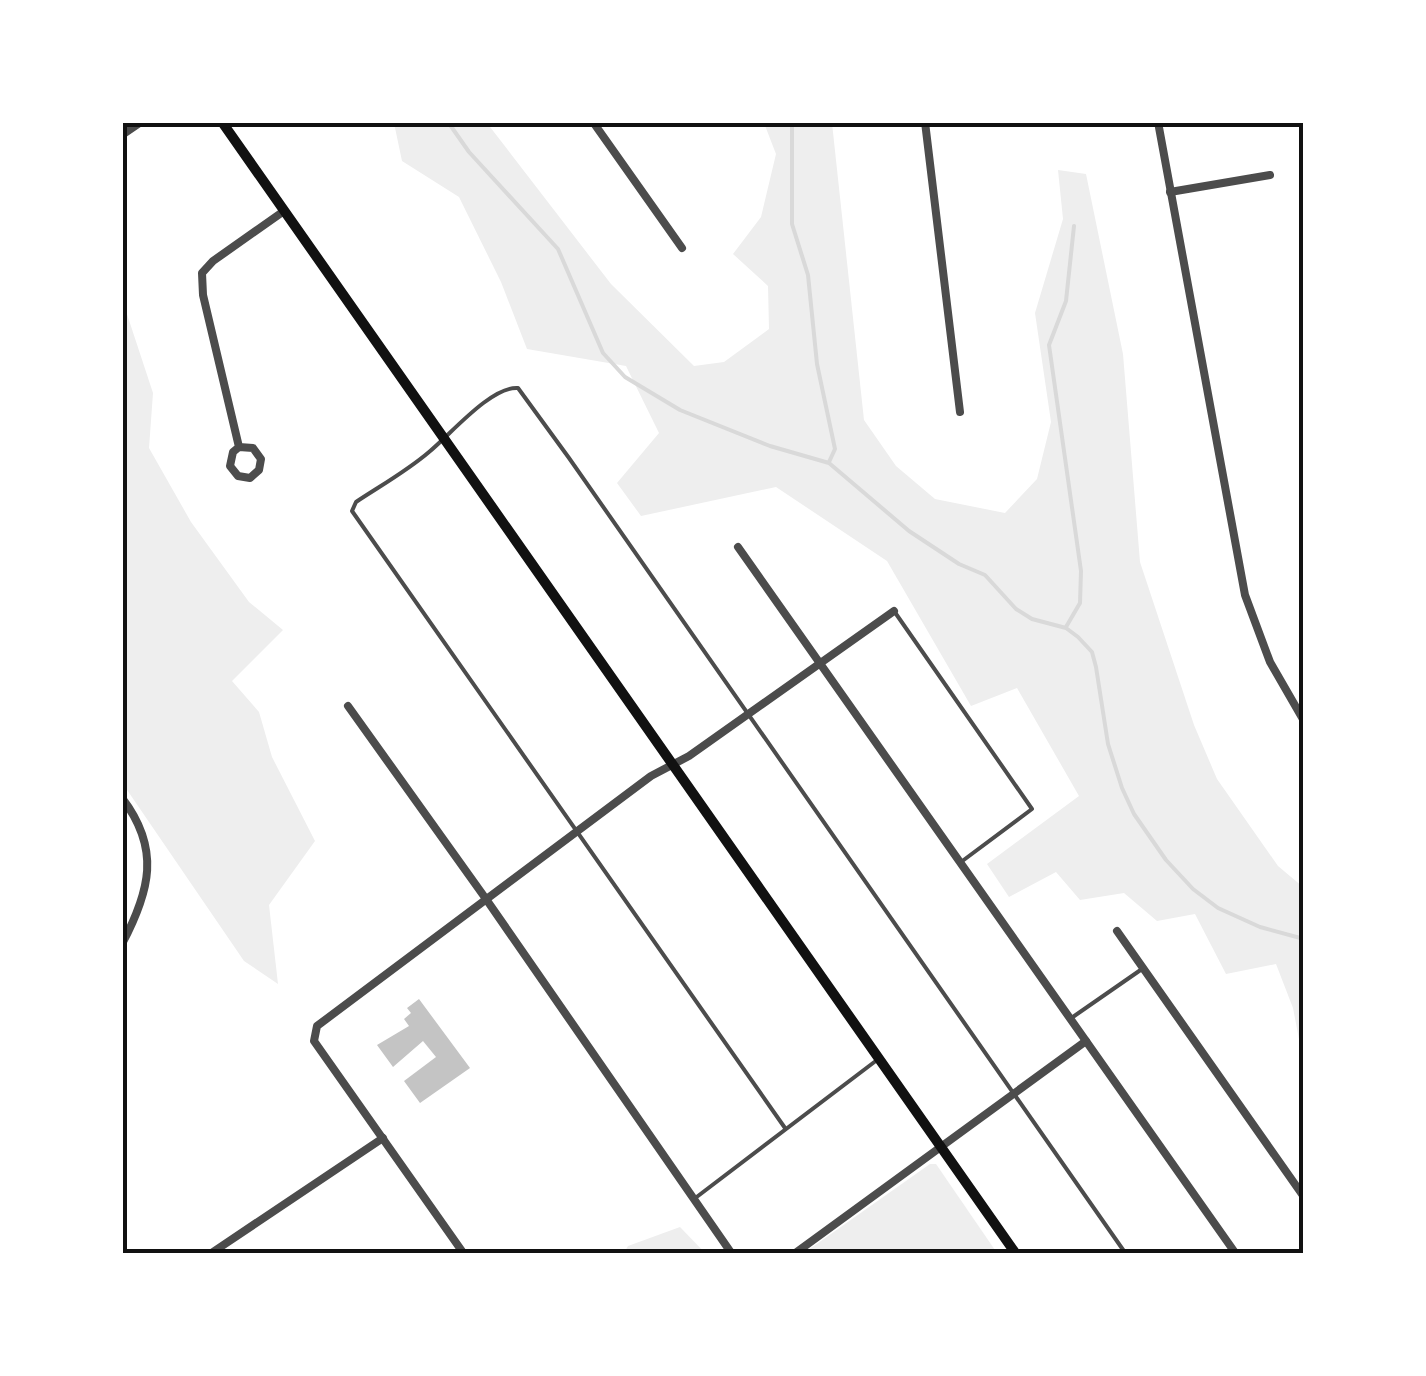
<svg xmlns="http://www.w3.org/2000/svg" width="1426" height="1376" viewBox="0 0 1426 1376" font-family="'DM Sans',sans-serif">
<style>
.green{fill:#eee}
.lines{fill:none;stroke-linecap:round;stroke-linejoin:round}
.stream{stroke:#d9d9d9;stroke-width:4}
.building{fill:#c4c4c4}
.service{stroke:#4c4c4c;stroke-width:4}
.minor{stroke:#4c4c4c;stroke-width:8}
.secondary{stroke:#111;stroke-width:10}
.neatline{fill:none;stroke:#111;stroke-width:4}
</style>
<rect width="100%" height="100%" fill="#fff"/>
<!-- green -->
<g class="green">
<path d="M394,123h93l124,161 83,82 30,-4 45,-33 -1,-43 -35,-32 28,-37 15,-63 -12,-31h68l32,297 32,46 39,33 70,14 32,-34 14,-57 -16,-109 28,-94 -5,-49 28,4 37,180 17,208 54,163 23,54 61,87 25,21v173l-10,-52 -17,-44 -50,10 -31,-60 -38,7 -33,-28 -44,7 -24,-28 -47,25 -22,-33 92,-68 -62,-108 -46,18 -84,-145 -111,-74 -135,29 -24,-33 42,-50 -33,-67 -99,-17 -26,-67 -42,-85 -57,-36z"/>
<path d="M122,299l31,94 -4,55 42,74 58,80 34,28 -51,51 27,31 13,45 43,84 -46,64 9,79 -34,-23 -121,-177z"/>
<path d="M930,1164h6l61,89h-193z"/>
<path d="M680,1227l25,26h-81l4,-7z"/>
</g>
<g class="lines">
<!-- stream -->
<g class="stream">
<path d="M448,122l21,30 89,97 45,104 22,24 55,33 90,36 59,17 80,68 50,33 26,11 31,34 16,10 34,9 12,9 14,15 4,15 12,77 14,44 12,26 32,46 27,29 25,19 42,19 44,12"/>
<path d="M792,122v102l16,51 9,89 18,85 -6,13"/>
<path d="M1066,627l14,-24 1,-32 -32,-226 17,-44 8,-75"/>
</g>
</g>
<!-- building -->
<path class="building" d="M419,999l51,69 -50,35 -16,-22 32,-24 -13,-16 -30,26 -16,-22 32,-19 -5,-7 7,-6 -4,-5z"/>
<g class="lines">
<!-- service -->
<g class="service">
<path d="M894,611l138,198 -71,53"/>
<path d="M1070,1019l72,-50"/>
<path d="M785,1128l-433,-617 4,-9c24,-16 51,-31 73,-50 21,-17 62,-66 89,-64l51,70 557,796"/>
<path d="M694,1199l183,-139"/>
</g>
<!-- minor -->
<g class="minor">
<path d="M593,122l89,126"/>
<path d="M925,122l35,290"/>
<path d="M1158,122l87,473 25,67 34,59"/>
<path d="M122,135l19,-13"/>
<path d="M1170,192l100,-17"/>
<path d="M239,447l14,1 8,11 -2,11 -9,8 -12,-2 -8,-10 3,-14 6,-5 -36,-152 -1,-22 11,-12 71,-50"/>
<path d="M738,547l498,707"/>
<path d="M348,706l138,193 246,355"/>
<path d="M122,798c39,51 28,93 0,146"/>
<path d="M1117,931l187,266"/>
<path d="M210,1254l173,-116"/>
<path d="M464,1254l-150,-213 3,-15 334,-250 38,-20 205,-145"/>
<path d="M794,1254l292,-213"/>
</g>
<!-- secondary -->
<path class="secondary" d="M222,122l794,1132"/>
</g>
<!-- border -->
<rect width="1426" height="1376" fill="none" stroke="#ffffff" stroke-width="250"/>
<rect x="125" y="125" width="1176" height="1126" class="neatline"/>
</svg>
